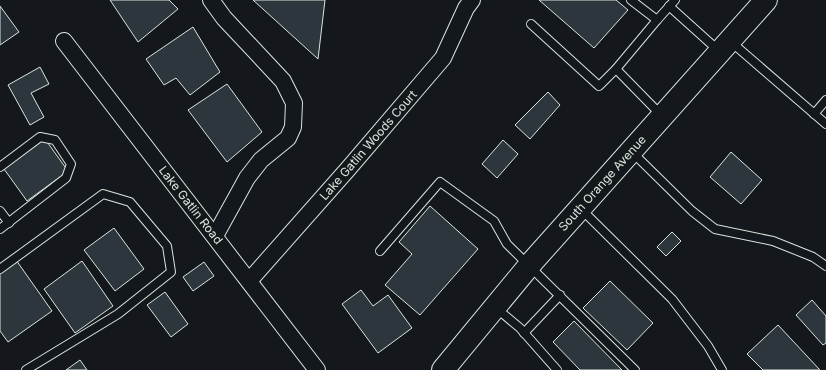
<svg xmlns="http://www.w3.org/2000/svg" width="826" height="370" viewBox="0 0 826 370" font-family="Inter,sans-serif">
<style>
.building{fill:#2c363c;stroke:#d8e6dc}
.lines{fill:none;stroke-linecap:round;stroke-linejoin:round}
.service-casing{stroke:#d8e6dc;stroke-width:10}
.minor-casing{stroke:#d8e6dc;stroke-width:18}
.primary-casing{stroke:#d8e6dc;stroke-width:24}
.service{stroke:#14181c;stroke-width:8}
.minor{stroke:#14181c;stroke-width:16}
.primary{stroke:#14181c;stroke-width:22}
.labels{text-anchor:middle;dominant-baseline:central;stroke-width:3;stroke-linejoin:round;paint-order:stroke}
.street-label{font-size:12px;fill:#d8e6dc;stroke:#14181c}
</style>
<rect width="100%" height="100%" fill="#14181c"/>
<!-- building -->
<g class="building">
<path d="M110,0h59l9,9 -40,33z"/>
<path d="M253,0h72l-7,59z"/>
<path d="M539,0h77l12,10 -34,38z"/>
<path d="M0,6l19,26 -19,13z"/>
<path d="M193,27l27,45 -30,23 -14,-17 -12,7 -18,-26z"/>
<path d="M40,67l9,17 -18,9 13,24 -14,8 -22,-40z"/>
<path d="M227,84l35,48 -35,30 -39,-52z"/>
<path d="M548,92l12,13 -30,34 -15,-14z"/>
<path d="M45,139l23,32 -41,30 -23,-32z"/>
<path d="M503,140l15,14 -21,24 -15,-14z"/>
<path d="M731,152l31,28 -21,24 -31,-27z"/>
<path d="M430,206l48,43 -58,66 -35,-30 27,-31 -13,-12z"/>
<path d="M114,228l30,41 -29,22 -31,-41z"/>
<path d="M672,232l9,9 -15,15 -9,-9z"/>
<path d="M16,260l36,51 -44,31 -8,-11v-59z"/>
<path d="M82,261l31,45 -38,27 -31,-44z"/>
<path d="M204,262l10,14 -21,15 -10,-14z"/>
<path d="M610,281l43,42 -26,27 -44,-42z"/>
<path d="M361,290l12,16 15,-11 24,33 -34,25 -36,-49z"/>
<path d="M165,292l23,32 -17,13 -24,-32z"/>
<path d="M812,300l14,16v27l-3,2 -27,-30z"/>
<path d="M574,321l48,49h-42l-27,-28z"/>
<path d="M778,325l42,45h-57l-16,-16z"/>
<path d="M80,360l7,10h-21z"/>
</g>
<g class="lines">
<defs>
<g id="service">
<path d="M631,0l26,20 18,-20"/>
<path d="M669,6l50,45"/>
<path d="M657,20l-41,49 45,46"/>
<path d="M531,24l68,62 17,-17"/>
<path d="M730,41l96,83"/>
<path d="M814,114l12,-14"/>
<path d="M631,151l61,60 23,18 58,12 40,16 13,9"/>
<path d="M0,167l40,-30 15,3 16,24 -5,14 -66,51"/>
<path d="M580,208l92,91 36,47 14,24"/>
<path d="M0,211l9,12"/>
<path d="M380,251l60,-69 54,39 13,23 128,126"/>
<path d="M0,269l103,-75 27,8 37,44 4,26 -53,42 -92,56"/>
<path d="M496,308l24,20 37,42"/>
<path d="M524,333l36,-38"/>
</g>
<g id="minor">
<path d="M211,0l13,18 59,63 11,22 -1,24 -5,11 -27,22 -14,18 -32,58"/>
<path d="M64,41l253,329"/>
<path d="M249,281l99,-112 95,-111 23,-50 6,-8"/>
</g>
<path id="primary" d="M443,370l90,-109 233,-261"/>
</defs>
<!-- service casing -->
<use href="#service" class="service-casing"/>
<!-- minor casing -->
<use href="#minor" class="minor-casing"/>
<!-- primary casing -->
<use href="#primary" class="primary-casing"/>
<!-- service -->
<use href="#service" class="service"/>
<!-- minor -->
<use href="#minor" class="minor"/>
<!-- primary -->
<use href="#primary" class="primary"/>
</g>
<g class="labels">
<!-- street labels -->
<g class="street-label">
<text transform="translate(368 145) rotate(-49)">Lake Gatlin Woods Court</text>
<text transform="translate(602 183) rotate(-48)">South Orange Avenue</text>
<text transform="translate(191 205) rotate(52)">Lake Gatlin Road</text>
</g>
</g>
</svg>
